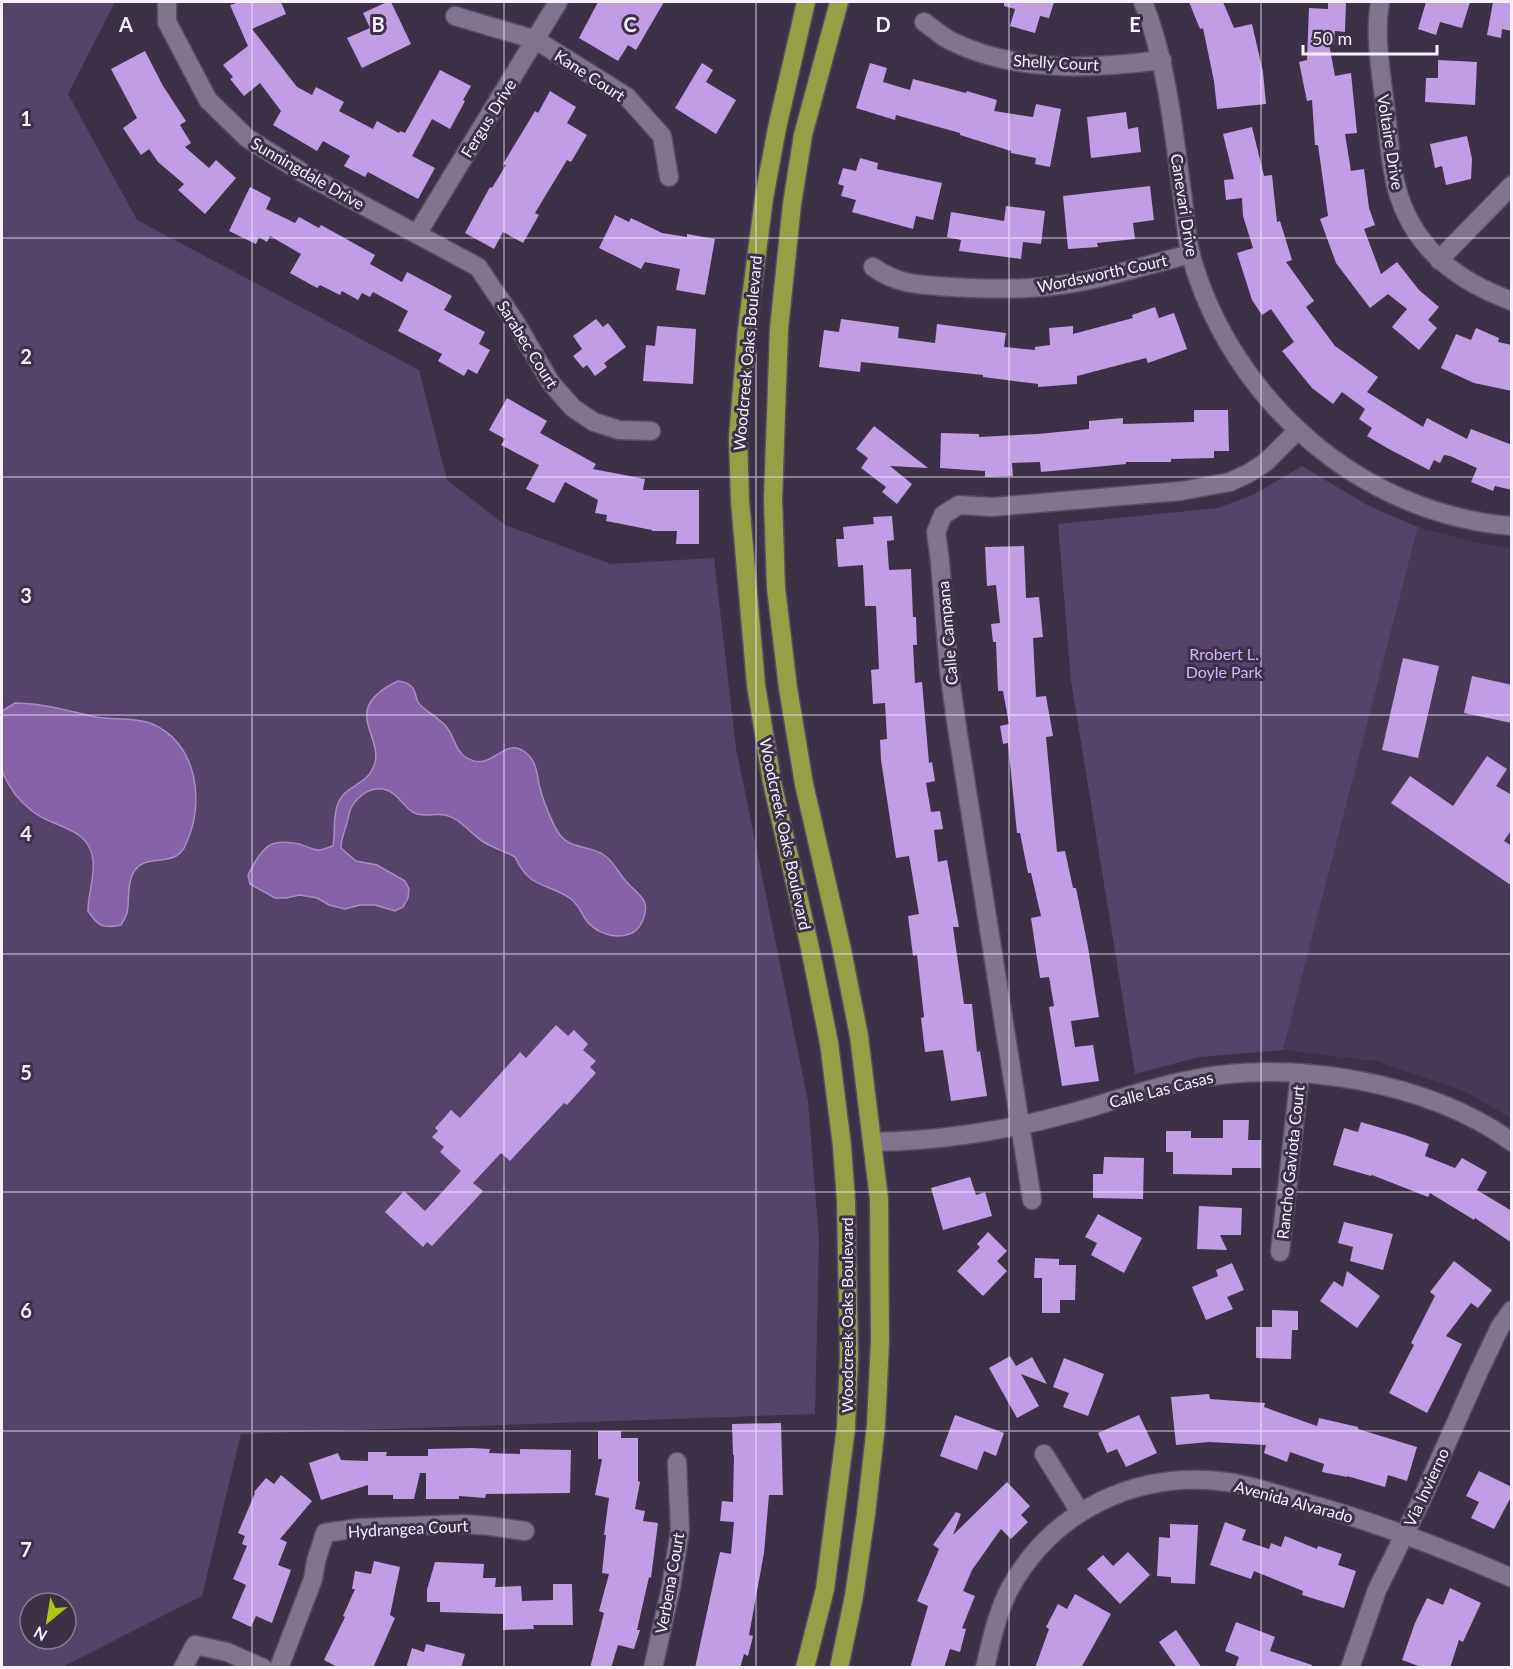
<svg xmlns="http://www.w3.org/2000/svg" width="1513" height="1669" viewBox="0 0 1513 1669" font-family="Lato,sans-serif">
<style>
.built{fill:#483a56}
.green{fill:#564369;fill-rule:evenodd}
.water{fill:#8663a7;stroke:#a88dc1;stroke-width:1.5}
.building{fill:#c19de5}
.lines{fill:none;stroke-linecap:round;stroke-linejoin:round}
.minor-casing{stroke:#574d60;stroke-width:21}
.major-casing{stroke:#574d60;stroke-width:21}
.minor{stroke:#81748e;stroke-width:18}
.major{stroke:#959f45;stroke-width:18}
.grid{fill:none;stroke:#f7f0ff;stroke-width:1.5;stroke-opacity:0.55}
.labels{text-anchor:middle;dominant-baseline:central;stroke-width:6;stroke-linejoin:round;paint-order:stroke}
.street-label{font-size:16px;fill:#f7f0ff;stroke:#3d3148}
.park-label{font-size:16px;fill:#d6b0fc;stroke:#3d3148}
.grid-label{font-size:20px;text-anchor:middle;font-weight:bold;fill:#f7f0ff;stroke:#3d3148;stroke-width:6;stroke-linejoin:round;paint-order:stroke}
</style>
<rect width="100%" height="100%" fill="#3d3148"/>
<!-- built -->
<path class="built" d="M1418,527l59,16 34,5v570l-45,-26 -89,-31 -94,-11z"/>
<!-- green -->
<g class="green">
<path d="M2,2h113l-47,92 69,126 282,150 28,110 58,45 106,39 103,-6 22,190 72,353 11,139 -4,174 -574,20 -39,162 -140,71 -60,1zM30,1603h36v36h-36z"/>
<path d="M1302,466l67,40 49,21 -135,523 -84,7 -64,17 -64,-393 -13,-157 160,-16 35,-13z"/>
</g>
<!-- water -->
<g class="water">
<path d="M398,681c5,1 9,1 13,5 5,4 4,10 7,16 4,8 22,15 30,27 6,8 7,20 16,27 28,20 38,-21 61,-4 11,8 12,21 14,32 3,14 13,40 21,51 12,15 30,10 44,20 9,6 13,15 20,24 12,15 28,19 19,41 -3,6 -5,10 -11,13 -17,8 -39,-1 -48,-16 -4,-7 -6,-12 -13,-18 -24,-17 -41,-9 -56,-42 -11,-6 -22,-9 -33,-16 -12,-8 -22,-23 -37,-26 -9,-2 -19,2 -28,-1 -11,-3 -17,-18 -28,-23 -15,-7 -30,3 -38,17 -2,5 -3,12 -5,18 -2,7 -5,14 -5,22l15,13 21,4 28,16 4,8 -1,9 -5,9 -8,4 -20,-6h-15l-15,4 -16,-4 -12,-7 -17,-3 -14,3h-11l-25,-14 -2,-9c14,-26 19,-38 51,-31 6,2 13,5 19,6 5,0 10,-3 15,-4 3,-17 -2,-38 11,-52 9,-9 22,-12 28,-24 18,-31 -37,-59 26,-89z"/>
<path d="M15,703c28,0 53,8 81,14 17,3 37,0 54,6 49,19 56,83 34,125 -11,19 -36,6 -48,21 -10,11 -6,31 -9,44 -1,4 -4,8 -6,12 -19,4 -23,1 -33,-14 0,-17 7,-34 5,-51 -4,-34 -39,-31 -61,-49 -13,-10 -24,-25 -30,-40v-60z"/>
</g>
<!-- building -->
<g class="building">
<path d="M239,2h42l5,12 -34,15 45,58 15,8 4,-8 28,15 -5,9 34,18 4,-8 22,12 1,-2 5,2 35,-63 31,16 -8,14 2,1 -15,28 -18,-10 -20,37 23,12 -17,31 -50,-27 -3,5 -21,-11 6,-10 -27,-15 -6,10 -44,-26 8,-14 -21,-28 -16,13 -14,-17 3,-2 -10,-12 25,-19 -18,-41z"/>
<path d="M387,2h4l20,42 -49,24 -15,-30 23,-10 -7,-15z"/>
<path d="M598,2h66l-28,48 -8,-5 -10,16 -39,-23z"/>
<path d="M1004,2h50l-5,16 -9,-2 -5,17 -25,-7 5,-17 -11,-3z"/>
<path d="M1189,2h34l11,26 18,-4 11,48 3,32 -49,5 -3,-28 -11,-53 -3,1z"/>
<path d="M1328,2h18l-1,30 -10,-1 -1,13h-5l6,32 16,-3 6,60 -12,1 6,37 13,-2 5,39 6,17 -11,4 17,45 16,-12 22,28 20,17 -11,13 9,8 -18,22 -27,-23 15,-18 -19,-15 -18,14 -34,-45 -16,-44 8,-3 -10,-71h-3l-3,-45 -5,1 -8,-39 8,-2 2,-52 19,1z"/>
<path d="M1426,2h44l-8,26 -22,-6 -4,13 -18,-6z"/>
<path d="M1493,2h19v29l-10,-2 -1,9 -14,-3z"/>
<path d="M145,51l18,35 23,35 -6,4 11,18 -6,4 24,21 7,-8 20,18 -31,36 -27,-24 6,-6 -26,-22 -9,-13 -8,6 -18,-27 14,-10 -26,-49z"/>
<path d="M1438,60l39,2 -2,43 -50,-3 1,-24h12z"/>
<path d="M702,63l11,7 -7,12 30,18 -20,34 -41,-26z"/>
<path d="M870,63l17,5 -4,14 27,8 3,-11 53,14 1,-2 30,9 -3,11 39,6 3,-13 25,5 -11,58 -15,-3 1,-6 -25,-5v-2l-51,-16v-2l-64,-18 -1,5 -39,-12z"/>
<path d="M550,91l26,16 -9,16 20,12 -16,27 -4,-2 -32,53 4,2 -16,28 -20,-11 -9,17 -29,-16 25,-46 2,1 14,-23 -3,-1 32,-53 3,2z"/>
<path d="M1126,112l2,17 10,-2 3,25 -50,6 -4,-41z"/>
<path d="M1252,127l12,49 8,-1 5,47 3,-1 12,39 -6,2 28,39 -8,6 29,39 43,31 -11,15 56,35 4,-9 40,21 4,-10 41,16v45l-17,-4 -2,5 -22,-9 6,-14 -27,-12 -6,-1 -4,8 -6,-3 -5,10 -42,-22 -20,-12 5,-8 -13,-9 6,-10 -23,-17 -9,12 -21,-16 -30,-37 12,-9 -23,-33 -9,6 -10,-15 -15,-47 16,-5 -10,-32 -1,-18 -16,2 -2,-20 10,-1 -11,-45z"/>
<path d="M1467,136l5,23 -1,20 -25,6 -4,-19 -7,2 -5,-24z"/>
<path d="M860,158l18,5 -1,6 65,14 -9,37 -17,-4 -3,13 -61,-17 4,-12 -15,-4 3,-10 -6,-2 5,-16 13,3z"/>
<path d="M1150,186l4,34 -21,3 2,16 -38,4 1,4 -30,2 -5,-53z"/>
<path d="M250,187l21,11 -5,11 29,14 4,-6 20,11 2,-3 54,30 -5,9 32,18 5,-10 45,24 -8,14 41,22 -6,12 11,6 -13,24 -9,-5 -4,7 -26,-15 4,-7 -44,-23 10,-20 -35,-19 -3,5 -8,-4 -4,7 -16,-9 -2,4 -20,-10 -3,3 -27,-15 11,-19 -31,-18 -3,6 -8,-5 -3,7 -27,-13z"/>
<path d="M1006,206l39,5 -4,33 -18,-2 -2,17 -62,-8 2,-11 -14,-3 4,-25 53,9z"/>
<path d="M615,215l14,7 2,-4 31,15 25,4v-3l28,5 -10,56 -29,-5 4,-21 -35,-7 -4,7 -42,-21z"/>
<path d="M1155,307l4,11 15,-5 13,36 -39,14 -2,-5 -69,18v8l-39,3v-3l-55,-7v-2l-122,-13 -1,10 -41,-5 5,-37 15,2 2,-13 58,8 -1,11 37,5 2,-19 69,9 -2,14 31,3v-3l15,-2 -1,-17 24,-2v8l60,-16 -1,-3z"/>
<path d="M596,319l7,8 5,-4 18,24 -22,16 3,4 -12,9 -8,-11 -4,3 -10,-12 9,-7 -9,-13z"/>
<path d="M657,326l39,3 -3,55 -50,-3 3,-36 9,1z"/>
<path d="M1476,328l23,10 -1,4 14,3v46l-38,-8 -33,-15 15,-34 15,6z"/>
<path d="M507,398l40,23 -7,12 56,31 -3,5 52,10 -2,11h56v54h-23l1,-13h-25v-1l-46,-9 1,-6 -12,-2 3,-13 -33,-18 -11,21 -28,-14 13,-24 -38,-20 4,-6 -16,-9z"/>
<path d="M1194,410h34l1,41h-15v7l-43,1v3h-45v2l-85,8 -1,-10 -28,1 1,13 -28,1v-6l-45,-3 1,-35 38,1v3l59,-3 51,-5v-8l34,-3v6l71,-2z"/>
<path d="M874,426l54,42 -38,-2 22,18 -15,20 -15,-12 4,-5 -25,-19 7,-10 -12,-9z"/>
<path d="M892,516l2,24 -7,1 2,29 22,-1 2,48h3l1,28h-4l2,38 7,-1 7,81 3,-1 3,19 -9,2 5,29 9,-1 3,18 -9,1 4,32 9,-2 12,67h-6l11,77h8l5,48 3,-1 7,45 -36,5 -8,-51 -18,2 -4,-34 3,-1 -7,-62 -4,1 -5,-40 11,-2 -10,-58 -13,2 -15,-98 -1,-20 7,-1 -2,-36 -12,1 -2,-34 8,-1 -3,-63h-11l-2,-41 -25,2 -2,-28h8l-1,-12 31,-3 -1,-7z"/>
<path d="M1024,546l2,52 13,-1 4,40 -10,1 3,59 10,-1 7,40 -7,1 11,115 8,-1 8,37h3l12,59 11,70 -28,4 4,26 18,-2 6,36 -37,5 -13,-79 5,-1 -5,-29 -9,1 -9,-60 10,-2 -10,-43h-3l-8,-40h-3l-9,-90 -5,1 -3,-18 9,-2 -6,-33h-5l-2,-49h-3l-2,-18 9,-1 -4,-38 -9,1 -2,-39z"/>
<path d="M1403,658l36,8 -21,92 -36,-8z"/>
<path d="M1472,676l40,9v38l-48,-10z"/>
<path d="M1487,756l20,13 -11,17 16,9v34l-8,12 8,5v40l-121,-83 19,-27 43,30z"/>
<path d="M556,1025l12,11 6,-6 14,14 -5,6 13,11 -6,6 6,6 -29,32 -3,-2 -54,58 -9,-8 -28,30 10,8 -51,55 -5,-4 -4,5 -38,-35 19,-21 21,20 36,-40 -21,-19 4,-5 -12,-10 6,-6 -3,-3 16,-18 9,8 60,-66 6,6z"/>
<path d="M1223,1120h26l-1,20h13v28h-29v7l-59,-1v-22h-7v-21h25v7h32z"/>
<path d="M1361,1122l44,13 24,9 -4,12 30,12 7,-10 25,14 -10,18 35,21v32l-37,-25 -1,2 -44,-27 -2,4 -56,-22 -1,1 -38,-11 11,-37 14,4z"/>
<path d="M1104,1157l40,1 -1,41 -50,-1v-24h10z"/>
<path d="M970,1177l6,18 9,-3 7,24 -49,14 -12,-42z"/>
<path d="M1199,1206l43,2 -1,27h-21l7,15 -30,-1z"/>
<path d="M1098,1214l44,24 -18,35 -33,-18 6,-12 -12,-6z"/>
<path d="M1344,1222l49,12 -10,36 -33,-9 3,-14 -15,-4z"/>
<path d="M988,1232l19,19 -10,10 10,10 -24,25 -26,-25 23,-24 -3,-3z"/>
<path d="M1035,1258l24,1v6h17l-1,35h-15v13h-18v-35h-8z"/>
<path d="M1454,1261l38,29 -14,18 -7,-5 -25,33 16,8 -35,69 -38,-20 25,-48 -3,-2 24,-47 -5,-4z"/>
<path d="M1232,1263l12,27 -17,7 6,12 -27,11 -14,-33 26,-11 -2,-6z"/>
<path d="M1347,1271l33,25 -23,32 -37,-27 14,-20 9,6z"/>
<path d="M1272,1310l26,1v19h-6l-1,29 -35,-1v-31h16z"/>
<path d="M1010,1356l6,10 16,-9 15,27 -26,-10 18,32 -22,12 -28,-50z"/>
<path d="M1064,1358l40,16 -16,42 -25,-9 6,-14 -16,-6z"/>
<path d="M1209,1394l1,5 55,4 -1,4 53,19 2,-8 39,9v2l59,18 -10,34 -19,-6 -3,12 -38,-11v1l-25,-5 2,-8 -34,-12 -3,10 -23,-9 2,-8 -57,-3 -33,3 -5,-48z"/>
<path d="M955,1415l49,18 -8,23 -12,-5 -7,19 -37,-14z"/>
<path d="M1139,1415l18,38 -31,14 -9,-18 -10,4 -9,-20z"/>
<path d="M781,1423l2,72h-14l-5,58 -15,82 4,1 -5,20 -4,-2 -4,14h-45l25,-116 11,2 3,-32 -14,-1 2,-20 11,1 1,-47h-1l-1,-31z"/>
<path d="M598,1431h23v7h17v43l2,1 -5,27 10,2 -2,10 15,2 -7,55 -2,-1 -12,53h3l-6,19 -16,-4 -7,23h-21l14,-55 -5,-2 10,-37 -7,-1 4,-38h-2l5,-37 -14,-3 7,-36h-4z"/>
<path d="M472,1448l18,1 -1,4 31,1v-5l51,1 -1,43 -84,1 -1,4 -26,-2v3h-33v-26h-6l-6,26h-21v-4h-25v-10l-47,15 -12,-37 29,-10 3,7 27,1v-9h19l-1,4h42v-7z"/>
<path d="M1479,1471l33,16v8l-18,34 -23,-11 8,-16 -13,-6z"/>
<path d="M281,1475l31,26 -32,38 7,3 -9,23 13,5 -19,53 -16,-7 -5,11 -19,-9 14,-33 -13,-6 14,-33 -5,-2 3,-8 -7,-3 17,-40 -1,-1 12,-14 8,6z"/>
<path d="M1007,1482l23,24 -9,9 7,7 -17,17 -10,-10 -29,41 -9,21 12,5 -13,32 4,1 -6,23 -10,-3 -6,19h-34l18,-62 -11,-5 22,-52 -6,-4 23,-33 5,2 -8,21z"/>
<path d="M1225,1522l21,8 -4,10 27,9 2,-6 10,4 4,-11 32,13 1,-3 24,8 -4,11 18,6 -12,37 -42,-13 1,-4 -49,-20 -3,8 -41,-14z"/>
<path d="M1170,1524l28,1 -3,59 -24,-1v-6l-14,-1 2,-39 11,1z"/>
<path d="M1128,1552l22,23 -30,29 -33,-35 16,-14 10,11z"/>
<path d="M374,1561l26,6 -10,48 5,3 -22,50h-34l-15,-8 21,-43 -2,-1 12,-27h-3l3,-18 16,3z"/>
<path d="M435,1562l49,2 -1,14h13l-1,9 26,-1 1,15 31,-1v-16h19l1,41h-40l1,4 -31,1v-16l-63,-2v-10h-13v-12z"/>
<path d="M1450,1588l31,15 -18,39 -4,-2 -9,28h-26l-22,-8 13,-37 12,-25 16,7z"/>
<path d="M1075,1594l36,20 -30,54h-46l14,-39 -3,-2 12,-23 9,5z"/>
<path d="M1236,1622l39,15 -5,14 42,14v3h-77l4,-11 -14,-6z"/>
<path d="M1176,1630l26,38h-25l-18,-26z"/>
<path d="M426,1644l39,10 -4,14h-55l6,-20 12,4z"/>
</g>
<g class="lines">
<defs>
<g id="minor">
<path d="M167,2v20l41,78 39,38 56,35 175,94 36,53 37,63 22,25 21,14 25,8 32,1"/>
<path d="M1143,2c24,60 30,126 39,191 3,20 4,43 9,63 41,144 169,258 321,270"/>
<path d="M1380,2c-6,34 1,69 5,104 4,30 5,61 14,90 18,55 60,86 113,105"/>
<path d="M455,16l81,24 91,57 35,39 7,41"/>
<path d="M924,22c9,6 17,14 27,19 64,32 141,28 211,19"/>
<path d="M417,234l141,-232"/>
<path d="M1439,260l73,-75"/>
<path d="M873,267c24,18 50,18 78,20 34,2 68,3 101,-1 47,-5 93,-21 139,-32"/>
<path d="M874,1142c62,-1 132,-11 193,-28 42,-11 83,-27 127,-35 100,-19 233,2 318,63"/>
<path d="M1032,1200l-74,-466 -9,-63 -9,-109 -4,-30 7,-17 16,-10 33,2 189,-16 49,-9 19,-9 17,-11 32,-32"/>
<path d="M1280,1252l20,-179"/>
<path d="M1044,1454l36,58"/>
<path d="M183,1668l12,-23 32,7 36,16"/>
<path d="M279,1668l34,-89 3,-18 9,-28 33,-5 105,-4 27,2 35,5"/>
<path d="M653,1668l18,-81 9,-57 -3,-68"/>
<path d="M985,1668c6,-27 12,-54 24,-78 44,-81 129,-120 218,-108 32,5 62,16 93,25 66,19 128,43 192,71"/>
<path d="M1350,1668l27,-78 44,-89 58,-130 21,-44 12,-17"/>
</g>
<g id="major">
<path d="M805,1668l20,-79 21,-161 3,-71 -3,-156 -4,-55 -13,-103 -19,-95 -38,-166 -16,-97 -16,-184 -2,-64 9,-107 17,-132 13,-70 29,-126"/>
<path d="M839,1668l15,-72 12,-82 10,-89 4,-84 -1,-142 -20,-163 -18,-91 -37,-161 -16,-96 -12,-100 -3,-89 6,-170 13,-125 11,-69 36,-133"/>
</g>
</defs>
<!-- minor casing -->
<use href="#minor" class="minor-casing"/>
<!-- major casing -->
<use href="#major" class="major-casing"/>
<!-- minor -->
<use href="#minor" class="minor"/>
<!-- major -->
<use href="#major" class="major"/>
</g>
<!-- grid -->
<path class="grid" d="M252,2v1666M504,2v1666M756,2v1666M1009,2v1666M1261,2v1666M2,238h1510M2,477h1510M2,715h1510M2,954h1510M2,1192h1510M2,1431h1510"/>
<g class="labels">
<!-- street labels -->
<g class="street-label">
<text transform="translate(1056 62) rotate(3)">Shelly Court</text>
<text transform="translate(590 75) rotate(33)">Kane Court</text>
<text transform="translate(488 118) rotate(-58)">Fergus Drive</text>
<text transform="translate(1391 142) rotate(81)">Voltaire Drive</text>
<text transform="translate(308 173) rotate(30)">Sunningdale Drive</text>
<text transform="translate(1185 205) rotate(81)">Canevari Drive</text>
<text transform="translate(1102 273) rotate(-12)">Wordsworth Court</text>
<text transform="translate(528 344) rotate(58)">Sarabec Court</text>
<text transform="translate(747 353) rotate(-85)">Woodcreek Oaks Boulevard</text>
<text transform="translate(947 633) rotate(-95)">Calle Campana</text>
<text transform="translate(786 834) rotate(78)">Woodcreek Oaks Boulevard</text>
<text transform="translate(1161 1089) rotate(-14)">Calle Las Casas</text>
<text transform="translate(1290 1162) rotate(-84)">Rancho Gaviota Court</text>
<text transform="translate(846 1315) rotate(-90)">Woodcreek Oaks Boulevard</text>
<text transform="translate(1426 1487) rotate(-65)">Via Invierno</text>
<text transform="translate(1294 1501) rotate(15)">Avenida Alvarado</text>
<text transform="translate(408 1528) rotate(-3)">Hydrangea Court</text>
<text transform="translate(669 1583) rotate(-80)">Verbena Court</text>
</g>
<!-- park labels -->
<g class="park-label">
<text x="1224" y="653">Rrobert L.<tspan x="1224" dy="18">Doyle Park</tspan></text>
</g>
</g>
<g class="grid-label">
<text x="126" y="32">A</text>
<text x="378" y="32">B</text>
<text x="630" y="32">C</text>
<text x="883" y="32">D</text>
<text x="1135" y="32">E</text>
<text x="26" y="126">1</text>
<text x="26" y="364">2</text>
<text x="26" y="603">3</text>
<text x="26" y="841">4</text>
<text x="26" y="1080">5</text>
<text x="26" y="1318">6</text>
<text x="26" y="1557">7</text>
</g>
<!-- border -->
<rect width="1513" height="1669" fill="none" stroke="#f7f0ff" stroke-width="6"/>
<!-- north arrow -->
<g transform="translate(48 1621) rotate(210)"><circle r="28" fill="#3d3148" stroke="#877d91" stroke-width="1.5"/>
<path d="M0-4.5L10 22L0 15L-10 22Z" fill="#acc613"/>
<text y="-9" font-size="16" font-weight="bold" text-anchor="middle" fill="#f7f0ff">N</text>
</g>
<!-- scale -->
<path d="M1303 45v9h134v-9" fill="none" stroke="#f7f0ff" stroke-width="3"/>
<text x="1312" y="45" font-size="18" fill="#f7f0ff" stroke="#3d3148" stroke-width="4.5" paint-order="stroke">50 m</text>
</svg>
